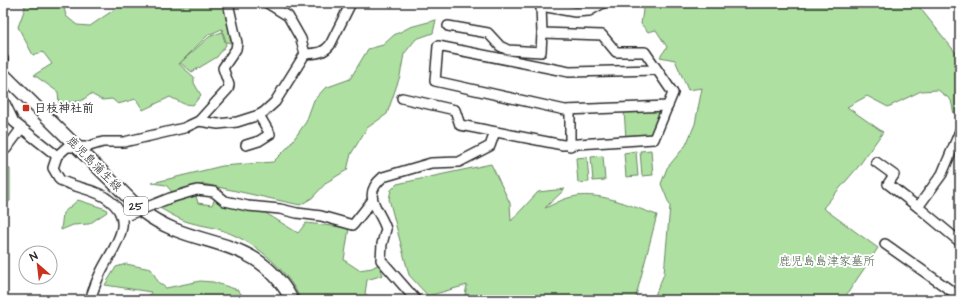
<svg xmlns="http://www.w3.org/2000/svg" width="963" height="303" viewBox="0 0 963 303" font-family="'Architects Daughter','Klee One',sans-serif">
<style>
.green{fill:#aee0a1;stroke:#6c8666}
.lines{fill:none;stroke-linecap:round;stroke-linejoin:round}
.minor-casing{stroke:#2b2b2b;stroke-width:12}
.major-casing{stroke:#2b2b2b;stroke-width:15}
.minor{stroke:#fff;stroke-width:9}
.major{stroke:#fff;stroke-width:12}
.minor-bridge-casing{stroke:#2b2b2b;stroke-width:12;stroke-linecap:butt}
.minor-bridge{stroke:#fff;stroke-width:9}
.poi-dot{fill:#c8321e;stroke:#fff;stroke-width:1.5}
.labels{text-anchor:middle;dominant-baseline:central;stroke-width:4;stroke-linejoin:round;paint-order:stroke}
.shield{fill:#fff;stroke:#6b6b6b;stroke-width:1}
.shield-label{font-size:11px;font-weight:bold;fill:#2b2b2b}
.poi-label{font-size:12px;font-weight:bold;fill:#2b2b2b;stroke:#fff;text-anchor:start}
.street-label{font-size:12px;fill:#2b2b2b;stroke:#fff}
.park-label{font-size:12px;fill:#52614e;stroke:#fff}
</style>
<rect width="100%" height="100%" fill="#fff"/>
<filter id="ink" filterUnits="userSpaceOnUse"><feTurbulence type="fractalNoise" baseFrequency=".025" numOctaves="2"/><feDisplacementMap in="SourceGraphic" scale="8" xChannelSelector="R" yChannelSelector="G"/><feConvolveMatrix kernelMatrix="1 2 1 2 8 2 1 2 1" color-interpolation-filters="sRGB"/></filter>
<g filter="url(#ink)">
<!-- green -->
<g class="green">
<path d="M24,3h39l3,13 11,9 13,1 34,-23h95l8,4 8,37 -9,-2 -4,-13 -14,6 -29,29 15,13v6l7,12 -8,10 -9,-1 -14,-7 -27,13 -7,-11 -18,5 -6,-5 -10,1 -11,-6 -10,7 -22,2 -1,-11 -24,-17 18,-11 -9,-12 -10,3 -15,-28 7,-19z"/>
<path d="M640,3h276l44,55v53l-6,3 -3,-14 -13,-10 -17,1 -33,16 -21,-11 -20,11 36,25 -25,35 -35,41 55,40 -35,52h-190l11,-26 6,-68 -9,-22 6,-16 19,-23 9,-21 7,-36 -14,2 -13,-30 -15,-3 7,-10 -11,-17 -8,2 -7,-8 2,-14z"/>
<path d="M436,20l-3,13 -17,6 -12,15 -4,22 -13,38 -20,14 -16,26 -4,16 -20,12 -15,16 -12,7 -96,-21 -32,8 -6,-7 -14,-2 70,-17 51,-4 16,-16 17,-24 8,-22 11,-12 25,-9 18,-30 15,-4 11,-10 16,-8z"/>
<path d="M222,32l4,13 -9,12 -25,15 -12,-9 29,-26z"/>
<path d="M658,109l3,6c-10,23 -10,21 -35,23l-2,-27z"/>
<path d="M651,150l2,25 -11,1 -2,-25z"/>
<path d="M636,151l2,25 -12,1 -2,-24z"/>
<path d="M603,156l2,24 -12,1 -2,-24z"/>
<path d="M587,157l2,25 -11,1 -2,-25z"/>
<path d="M491,164l19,39 1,18 27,-29 27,-3 -20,19c8,-3 15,-8 23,-10 29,-9 62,8 89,17l-22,85h-171l3,-15 -39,11 -19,-21 -20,-76 2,-9 6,-6z"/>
<path d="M3,167l7,2v32l-7,3z"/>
<path d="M195,193l3,10 14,2 4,-9 48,16 34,21 8,-10 43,5 -5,32 15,10 13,-2 7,-4 4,11 -16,5 -2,14 10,6h-74c-16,-34 -48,-60 -83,-71 -10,-3 -20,-4 -30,-7 -10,-3 -21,-10 -30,-15z"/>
<path d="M78,200l28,9 1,3 -18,12 -16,1 -12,5 2,-17z"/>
<path d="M126,264l25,5 8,14 7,5 34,-7 13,1 25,8 8,10h-99l4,-8 -46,-7 11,-18z"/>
</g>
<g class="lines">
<defs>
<g id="minor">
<path d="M541,6l34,6 14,-1 14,-8"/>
<path d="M448,26l40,7 12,13 8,4 33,2 1,-19"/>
<path d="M305,54c10,-1 18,0 25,-9l21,-42"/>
<path d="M3,59v3"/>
<path d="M657,70l-88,2 -131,-26 -3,35 130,29 103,-4"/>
<path d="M402,98l53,12 5,15 103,20 91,-6 19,-46 -28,-41h-29l-14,-17 -60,-2 -1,-27 -4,-3"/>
<path d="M3,99l11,23 43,34"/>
<path d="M570,110v36"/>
<path d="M199,121l29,-32 1,-4 -6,-17 13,-19 1,-6 -9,-40"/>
<path d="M960,131l-18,43 -24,33 42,35"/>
<path d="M246,145l13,-4 11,-7 -11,-19"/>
<path d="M6,149l15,-20"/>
<path d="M876,162l18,13 -6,9 30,23"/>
<path d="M150,206l20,-8 27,-8 17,2 11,9 23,5 32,3 17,4 24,3 32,9 19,-24"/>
<path d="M885,244l75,53"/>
<path d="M90,300c3,-9 6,-18 10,-26 10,-23 39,-52 9,-74 -13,-11 -34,-12 -49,-20l-7,-12 4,-12 10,-9h19l17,-5h21l60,-14 15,-7 19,3 19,-2 22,-7 5,-3 11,-10 30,-48 -4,-15 -13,-23 -21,-13"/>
<path d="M416,300l-35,-40 1,-16 4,-15c-6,-20 -26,-33 -3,-52l48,-14 28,-1 31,-16 5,-14"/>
</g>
<path id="major" d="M3,74l139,137c53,41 113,20 150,89"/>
</defs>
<!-- minor casing -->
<use href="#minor" class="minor-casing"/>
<!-- major casing -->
<use href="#major" class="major-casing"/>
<!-- minor -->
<use href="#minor" class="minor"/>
<!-- major -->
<use href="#major" class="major"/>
<defs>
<path id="minor-bridge" d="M128,215l22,-9"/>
</defs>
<!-- minor-bridge casing -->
<use href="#minor-bridge" class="minor-bridge-casing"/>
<!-- minor-bridge -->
<use href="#minor-bridge" class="minor-bridge"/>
</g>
</g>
<!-- markers -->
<rect class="poi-dot" x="22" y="104" width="8" height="8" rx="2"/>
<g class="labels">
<!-- shield labels -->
<rect class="shield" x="124" y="197" width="24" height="18" rx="3"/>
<g class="shield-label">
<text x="136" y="206">25</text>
</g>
<!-- poi labels -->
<g class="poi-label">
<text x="34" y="108">日枝神社前</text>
</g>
<!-- street labels -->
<g class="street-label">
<text transform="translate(94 164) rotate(45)">鹿児島蒲生線</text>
</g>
<!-- park labels -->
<g class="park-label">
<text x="827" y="261">鹿児島島津家墓所</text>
</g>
</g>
<!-- margin -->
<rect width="963" height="303" fill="none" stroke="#fff" stroke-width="16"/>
<rect x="8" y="8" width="947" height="287" fill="none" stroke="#2b2b2b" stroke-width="1.5" filter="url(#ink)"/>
<!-- north arrow -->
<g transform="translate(38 265) rotate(332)"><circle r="19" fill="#ffffff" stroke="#aaaaaa"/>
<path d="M0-3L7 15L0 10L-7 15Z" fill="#c8321e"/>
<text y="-6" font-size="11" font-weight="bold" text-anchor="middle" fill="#2b2b2b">N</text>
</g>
</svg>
